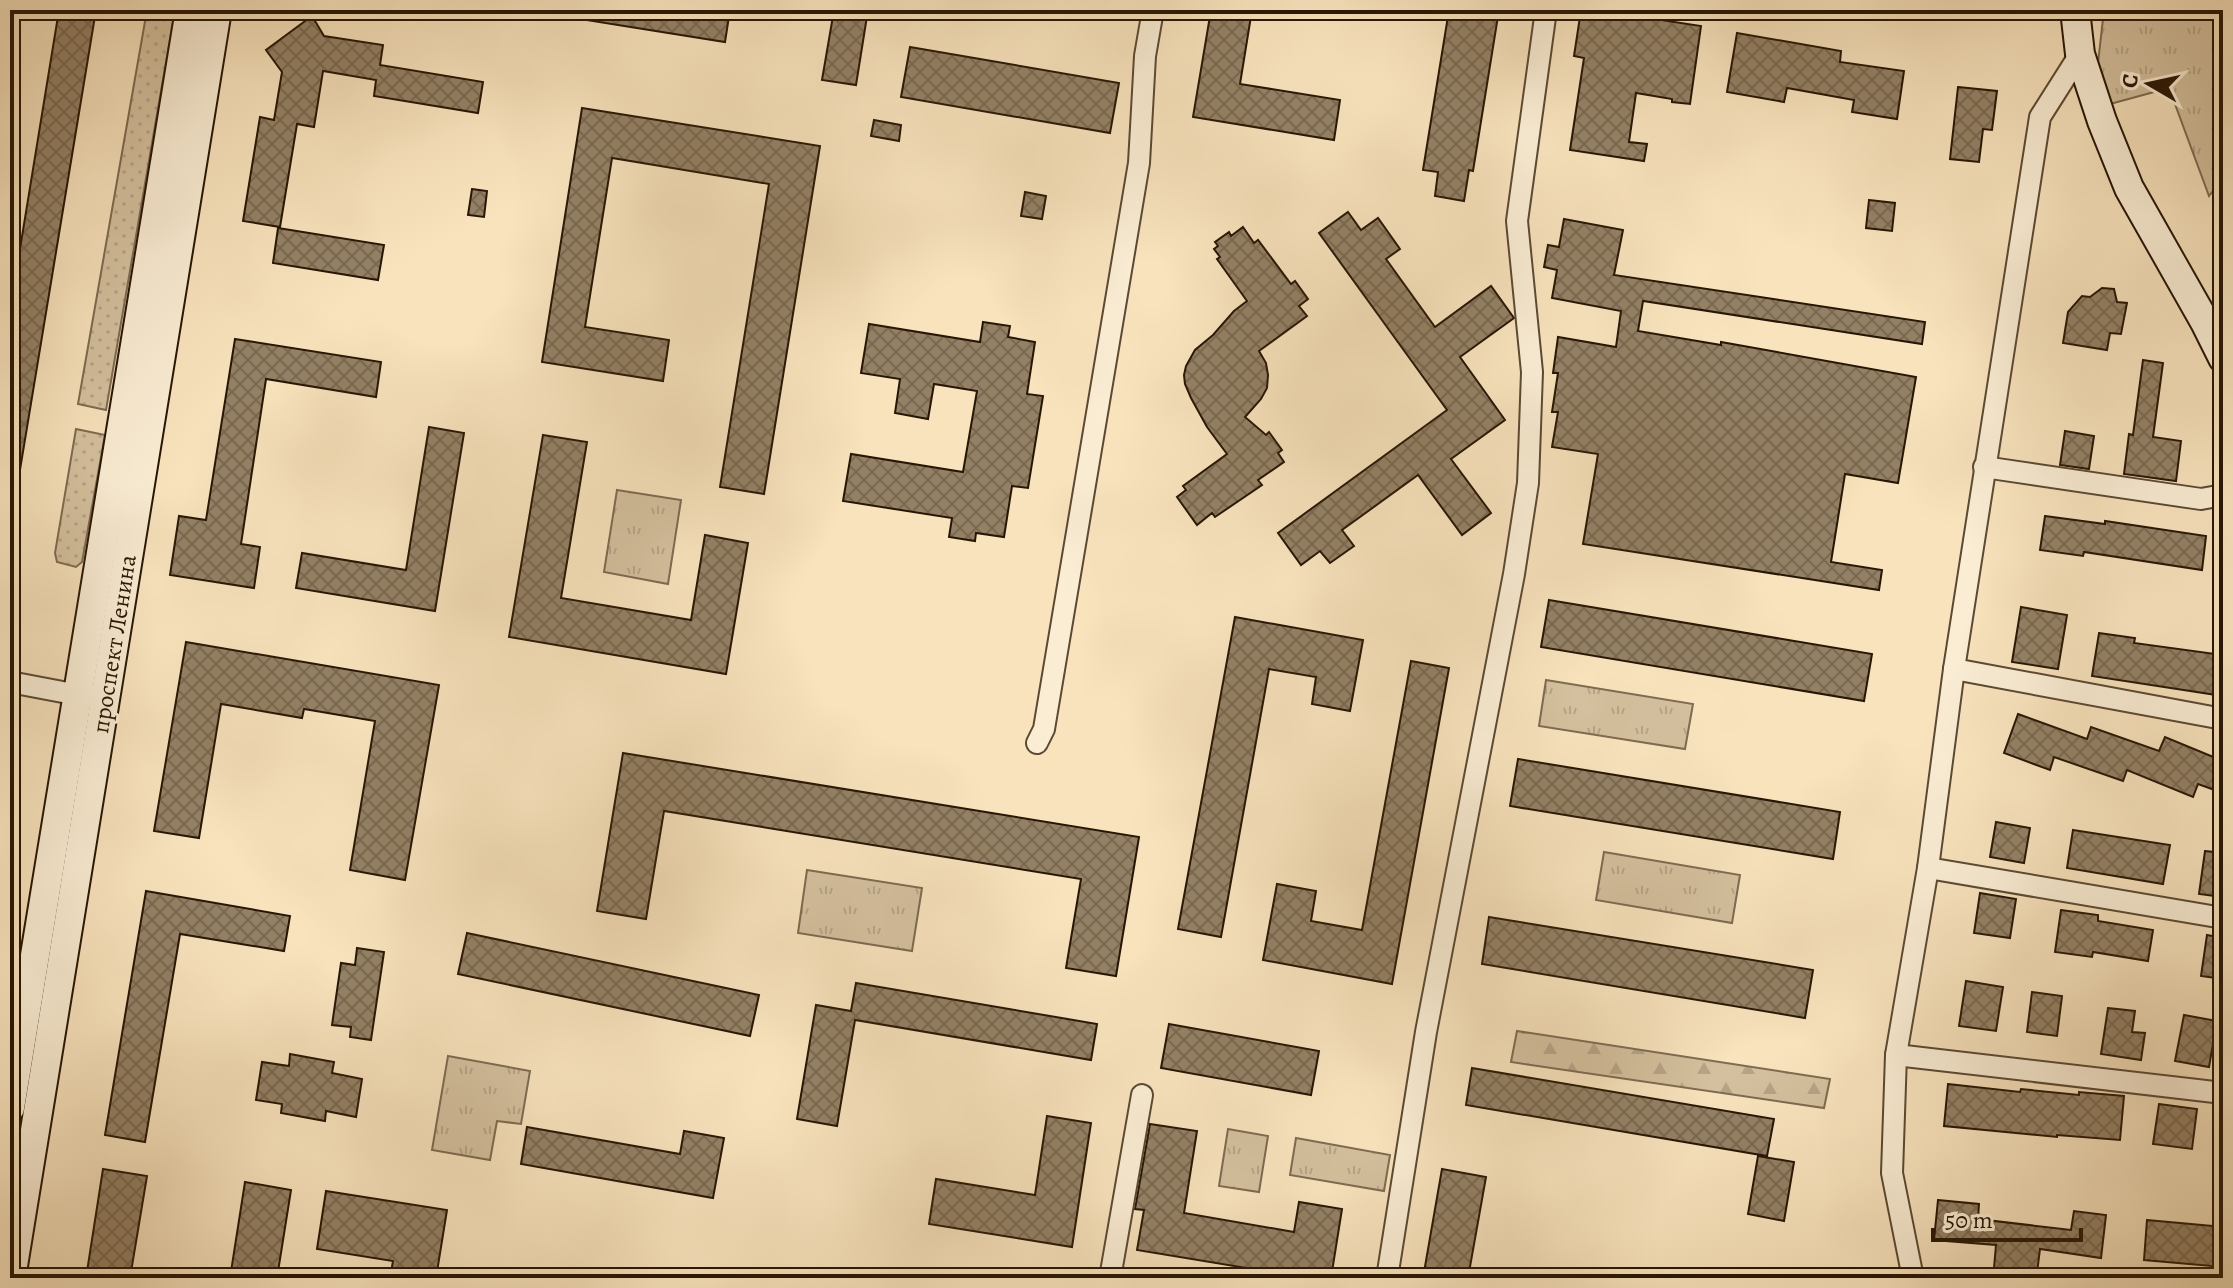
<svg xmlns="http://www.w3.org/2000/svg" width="2233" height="1288" viewBox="0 0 2233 1288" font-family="Alegreya,serif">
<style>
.grass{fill:url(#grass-dots);stroke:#7e6b52;stroke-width:2}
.forest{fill:url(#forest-firs);stroke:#7e6b52;stroke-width:2}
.park{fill:url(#park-tufts);stroke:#7e6b52;stroke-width:2}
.building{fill:url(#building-cross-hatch);stroke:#271605;stroke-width:2}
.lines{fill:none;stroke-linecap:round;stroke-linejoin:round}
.street-casing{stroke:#5b4933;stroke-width:24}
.secondary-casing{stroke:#271605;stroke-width:32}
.street{stroke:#faedd4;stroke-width:20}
.secondary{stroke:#faedd4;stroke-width:28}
.labels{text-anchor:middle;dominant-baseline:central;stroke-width:6;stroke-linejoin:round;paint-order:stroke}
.street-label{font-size:24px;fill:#271605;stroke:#faedd4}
</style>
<defs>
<pattern id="grass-dots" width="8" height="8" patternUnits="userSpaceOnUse" patternTransform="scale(2)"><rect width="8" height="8" fill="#d4c09e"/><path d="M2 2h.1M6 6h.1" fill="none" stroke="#b6a487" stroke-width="1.8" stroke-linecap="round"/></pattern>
<pattern id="forest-firs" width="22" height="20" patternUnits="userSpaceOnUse" patternTransform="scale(2)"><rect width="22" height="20" fill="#d4c09e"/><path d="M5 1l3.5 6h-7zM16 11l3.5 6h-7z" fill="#b6a487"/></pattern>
<pattern id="park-tufts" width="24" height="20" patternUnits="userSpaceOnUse" patternTransform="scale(2)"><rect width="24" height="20" fill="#d4c09e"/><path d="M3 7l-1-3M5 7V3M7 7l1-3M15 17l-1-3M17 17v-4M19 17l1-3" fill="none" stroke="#b6a487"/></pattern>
<pattern id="building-cross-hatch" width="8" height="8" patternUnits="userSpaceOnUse" patternTransform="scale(2)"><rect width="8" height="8" fill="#948165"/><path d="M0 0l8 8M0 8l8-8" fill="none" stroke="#796951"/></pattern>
</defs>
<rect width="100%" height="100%" fill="#f8e3bd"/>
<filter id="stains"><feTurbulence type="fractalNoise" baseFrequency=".0025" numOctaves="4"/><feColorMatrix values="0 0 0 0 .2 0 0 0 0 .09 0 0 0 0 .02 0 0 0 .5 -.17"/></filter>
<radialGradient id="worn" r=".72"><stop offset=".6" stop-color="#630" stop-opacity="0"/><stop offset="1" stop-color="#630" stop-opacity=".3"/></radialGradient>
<!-- grass -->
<g class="grass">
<path d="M147,10h28l-69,400 -28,-6z"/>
<path d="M76,429l29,6 -23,127 -6,5 -19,-5 -2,-9z"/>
</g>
<!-- forest -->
<path class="forest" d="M1517,1031l313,48 -6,29 -313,-46z"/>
<!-- park -->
<g class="park">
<path d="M2104,10h119v168l-14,18 -40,-108 -59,16 -12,-41z"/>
<path d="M617,490l64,10 -13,84 -64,-12z"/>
<path d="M1546,680l147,24 -8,45 -146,-23z"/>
<path d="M1604,852l136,23 -8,48 -136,-23z"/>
<path d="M807,870l115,18 -10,63 -114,-18z"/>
<path d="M448,1056l82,15 -9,53 -24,-3 -7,39 -58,-10z"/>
<path d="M1228,1129l40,7 -9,56 -40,-6z"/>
<path d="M1296,1138l94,17 -6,36 -94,-16z"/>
</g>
<!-- building -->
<g class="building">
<path d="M59,10h37l-77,466 -9,-1v-165z"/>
<path d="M581,10h149l-5,32 -145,-23z"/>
<path d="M834,10h34l-12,75 -34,-5z"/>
<path d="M1211,10h41l-12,74 100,16 -6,40 -141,-23z"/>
<path d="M1449,10h50l-26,161 -4,-1 -5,31 -29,-5 3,-24 -15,-2z"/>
<path d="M1581,10h15l105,16 -11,78 -18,-2v-3l-36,-6 -7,49 18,2 -3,17 -74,-11 14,-92 -10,-2z"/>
<path d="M312,16l12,20 59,9 -3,20 103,17 -5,31 -104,-17 2,-16 -53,-9 -9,56 -17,-3 -17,103 -37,-6 17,-104 14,3 8,-48 -16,-22z"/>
<path d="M1737,33l104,18 -1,11 64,9 -7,48 -45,-7 2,-12 -67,-12 -3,14 -57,-10z"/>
<path d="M910,47l209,36 -9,50 -209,-36z"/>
<path d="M1958,87l39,4 -5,39 -9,-1 -4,33 -29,-3z"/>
<path d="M582,108l238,38 -56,348 -44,-7 49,-303 -157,-26 -27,169 84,13 -6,41 -121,-19z"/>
<path d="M874,120l27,5 -2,16 -28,-5z"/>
<path d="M472,189l15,2 -3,26 -16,-2z"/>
<path d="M1025,192l21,4 -4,23 -21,-3z"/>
<path d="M1869,200l26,3 -3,28 -26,-3z"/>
<path d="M1348,212l13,18 17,-12 22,31 -14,10 49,68 56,-41 23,32 -54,39 45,63 -54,39 40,54 -29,22 -44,-60 -76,55 12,16 -24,17 -10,-12 -19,14 -23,-32 169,-123 -128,-177z"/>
<path d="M1564,219l59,11 -9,45 311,47 -3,22 -279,-43 -5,30 83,14v-3l195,35 -18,106 -53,-9 -14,88 51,8 -3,20 -296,-46 15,-90 -46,-7 6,-35h-6l6,-39h-5l5,-36 58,10 5,-36 -69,-13 5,-28 -13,-3 4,-22 11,2z"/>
<path d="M1243,227l11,16 4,-3 33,44 4,-3 13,18 -9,7 8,10 -48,35 7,12 2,12 -1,13 -6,11 -16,18 21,18 3,-3 13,18 -4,3 6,9 -26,18 4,5 -47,32 -3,-4 -15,12 -20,-28 9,-7 -3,-4 44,-32 -20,-27 -16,-29 -6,-14 -1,-9 2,-9 9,-16 18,-15 21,-24 13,-10 -30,-42 3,-2 -6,-8 4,-3 -3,-4 14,-10 2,4z"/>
<path d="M278,228l106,17 -6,35 -105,-17z"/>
<path d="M2102,288l12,1 3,13 10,1 -6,31 -11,-1 -3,17 -44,-7 5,-31 14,-16 8,1z"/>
<path d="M983,322l27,4 -2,11 27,5 -8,52 16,2 -15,92 -16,-2 -8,51 -28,-4 -1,8 -26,-4 3,-19 -109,-17 8,-47 112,18 14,-81 -43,-7 -6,35 -33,-6 5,-34 -39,-6 8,-49 111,18z"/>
<path d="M235,339l146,23 -5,35 -110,-18 -25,165 19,3 -6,41 -84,-13 9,-59 27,4z"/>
<path d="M2143,360l20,3 -10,74 28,4 -5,40 -52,-7 5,-40 4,1z"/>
<path d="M429,427l35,6 -29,178 -139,-23 6,-35 104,17z"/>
<path d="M2065,431l29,5 -5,33 -29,-4z"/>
<path d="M543,435l44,7 -26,156 130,22 14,-85 43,8 -22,131 -217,-37z"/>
<path d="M2045,516l60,8v-3l101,15 -4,34 -118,-18 -1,4 -43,-6z"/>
<path d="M1549,600l323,54 -8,47 -323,-54z"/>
<path d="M2021,607l46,8 -9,54 -46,-7z"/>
<path d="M1235,617l128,23 -13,71 -38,-7 4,-27 -47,-8 -48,268 -43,-8z"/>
<path d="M2099,633l36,5 -1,5 89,12v41l-131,-20z"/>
<path d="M186,642l253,43 -34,195 -55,-10 25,-149 -71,-12 -2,9 -81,-14 -22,134 -45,-7z"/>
<path d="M1411,661l38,7 -57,316 -129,-24 14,-76 39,7 -5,30 51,9z"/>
<path d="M2018,714l69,25 4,-12 68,24 6,-14 58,24v32l-25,-9 -5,13 -66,-27 -4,11 -69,-24 -4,13 -46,-17z"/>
<path d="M623,753l516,84 -23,139 -50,-8 15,-89 -417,-68 -18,108 -49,-8z"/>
<path d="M1518,759l322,53 -7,47 -323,-53z"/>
<path d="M1996,822l34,6 -6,35 -34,-6z"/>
<path d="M2073,830l97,15 -7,39 -96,-16z"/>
<path d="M2205,851l18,2v44l-24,-3z"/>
<path d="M146,891l144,25 -6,35 -104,-17 -35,208 -40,-7z"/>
<path d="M1980,893l36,6 -6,39 -36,-5z"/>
<path d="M2061,910l37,5v6l55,9 -5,31 -55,-9 -1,5 -37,-5z"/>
<path d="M1489,917l324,53 -8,48 -323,-54z"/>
<path d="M467,933l292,62 -9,41 -292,-62z"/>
<path d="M2207,935l16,3v41l-22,-3z"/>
<path d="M357,948l27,4 -13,88 -21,-3 1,-10 -19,-2 9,-62 14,2z"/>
<path d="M1966,981l37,6 -7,44 -37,-5z"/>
<path d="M856,983l241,41 -6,36 -236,-40 -18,106 -40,-7 19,-114 35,6z"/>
<path d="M2032,992l30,4 -5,40 -30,-4z"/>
<path d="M2108,1008l27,3 -3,21 13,1 -4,27 -40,-6z"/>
<path d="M2184,1015l33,6 -8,46 -34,-6z"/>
<path d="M1169,1024l150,27 -8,44 -150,-27z"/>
<path d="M290,1054l44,8 -2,11 30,6 -6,38 -30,-6 -1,10 -44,-8 1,-9 -26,-4 6,-38 27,4z"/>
<path d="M1472,1068l302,51 -7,37 -301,-51z"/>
<path d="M1948,1084l72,8 1,-3 58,6v-3l45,4 -4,44 -63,-5v2l-113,-11z"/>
<path d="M2159,1104l38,5 -5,40 -39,-5z"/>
<path d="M1047,1116l44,7 -19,124 -143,-23 7,-45 99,16z"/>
<path d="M1150,1124l47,7 -13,82 110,19 5,-30 43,7 -11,69h-24l-170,-28 7,-40 -9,-1z"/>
<path d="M527,1127l153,27 4,-23 40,7 -11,60 -192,-34z"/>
<path d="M1758,1156l36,6 -10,59 -36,-7z"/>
<path d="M103,1169l44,7 -17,102h-44z"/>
<path d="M1442,1169l44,8 -18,101h-45z"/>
<path d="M245,1182l46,8 -14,88h-47z"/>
<path d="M326,1191l121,19 -11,68h-46l3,-17 -76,-12z"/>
<path d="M1938,1200l41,4 -1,15 93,11 3,-19 32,4 -5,43 -61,-9 -3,24 -43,-5 2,-23 -62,-5z"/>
<path d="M2147,1220l76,7v40l-79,-7z"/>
</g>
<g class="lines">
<defs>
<g id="street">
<path d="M1984,467l217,32 22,-4"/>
<path d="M1954,669l269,50"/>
<path d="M10,682l79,15"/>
<path d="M1037,743l7,-14 95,-566 6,-107 8,-46"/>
<path d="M1928,868l295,50"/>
<path d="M1896,1055l327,38"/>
<path d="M1110,1278l32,-183"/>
<path d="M1387,1278l39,-246 88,-458 14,-91 4,-111 -15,-151 29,-211"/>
<path d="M1913,1278l-21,-105 4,-118 32,-187 26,-199 86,-552 40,-63"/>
</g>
<g id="secondary">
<path d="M2075,10l5,44 22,67 27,67 76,134 18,36"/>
<path d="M10,1108l180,-1098"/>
<path d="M11,1278l206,-1268"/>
</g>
</defs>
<!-- street casing -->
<use href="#street" class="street-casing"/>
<!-- secondary casing -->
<use href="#secondary" class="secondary-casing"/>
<!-- street -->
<use href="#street" class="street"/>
<!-- secondary -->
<use href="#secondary" class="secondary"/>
</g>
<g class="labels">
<!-- street labels -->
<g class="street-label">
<text transform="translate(114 644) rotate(-81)">проспект Ленина</text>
</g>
</g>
<!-- margin -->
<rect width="2233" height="1288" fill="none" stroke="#f8e3bd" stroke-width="40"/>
<rect x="12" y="12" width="2209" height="1264" fill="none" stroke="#271605" stroke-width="4"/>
<rect x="20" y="20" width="2193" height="1248" fill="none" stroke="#271605" stroke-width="2"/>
<!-- north arrow -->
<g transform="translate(2149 84) rotate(279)" stroke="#faedd4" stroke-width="6" paint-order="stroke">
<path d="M0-6L14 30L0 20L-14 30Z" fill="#271605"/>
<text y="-12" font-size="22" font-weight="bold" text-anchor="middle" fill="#271605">С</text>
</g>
<!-- scale -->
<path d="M1933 1228v12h148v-12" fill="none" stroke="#271605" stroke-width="4"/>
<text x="1945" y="1228" font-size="24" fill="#271605" stroke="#faedd4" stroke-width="6" paint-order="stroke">50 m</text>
<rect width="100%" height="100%" filter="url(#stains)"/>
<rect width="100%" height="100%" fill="url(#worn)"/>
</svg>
